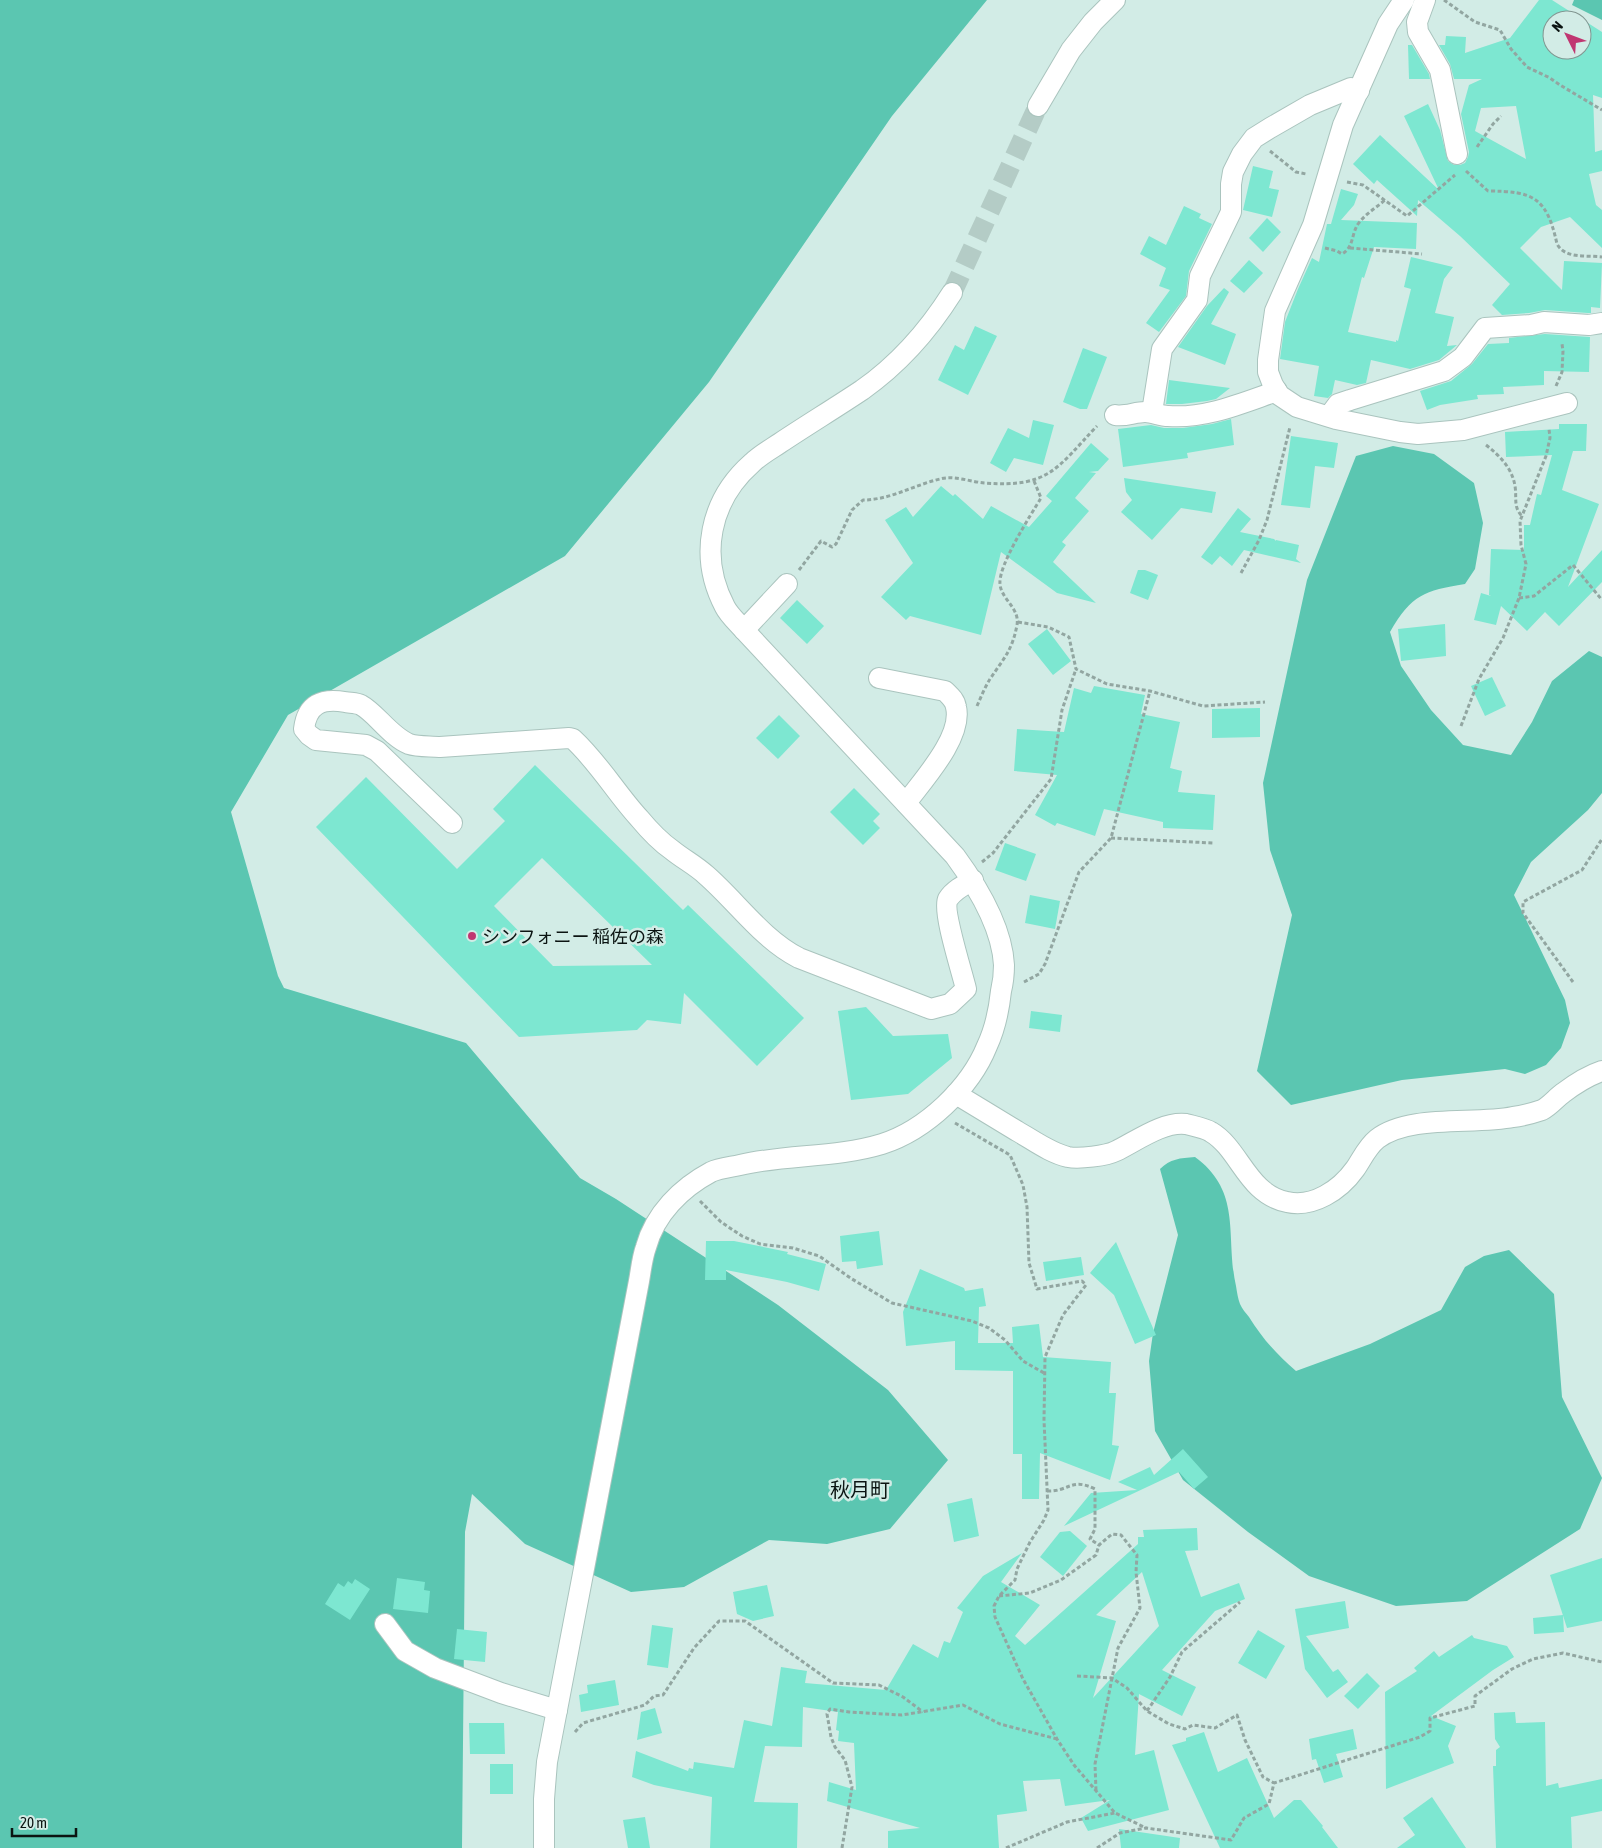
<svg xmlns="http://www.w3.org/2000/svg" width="1602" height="1848" viewBox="0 0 1602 1848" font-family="'Asap Condensed','Noto Sans JP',sans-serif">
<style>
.forest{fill:#5bc6b1}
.building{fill:#7de7d1;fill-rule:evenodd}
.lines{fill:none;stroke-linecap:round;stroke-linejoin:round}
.minor-tunnel{stroke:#b4ccc6;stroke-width:20;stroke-dasharray:20 10;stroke-linecap:butt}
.minor-casing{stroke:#aac4be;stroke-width:22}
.path{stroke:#92a6a1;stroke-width:3;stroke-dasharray:4 2.5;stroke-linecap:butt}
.minor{stroke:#fff;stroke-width:20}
.poi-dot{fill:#c03671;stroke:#d2ece6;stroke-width:2}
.labels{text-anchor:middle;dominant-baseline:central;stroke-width:5;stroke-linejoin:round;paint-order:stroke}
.poi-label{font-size:18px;fill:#0b1412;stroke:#d2ece6;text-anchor:start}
.quarter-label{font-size:20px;fill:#0b1412;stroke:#d2ece6}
</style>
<rect width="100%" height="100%" fill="#d2ece6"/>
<!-- forest -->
<g class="forest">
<path d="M0,0h987l-95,116 -183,266 -144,174 -277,159 -57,97 47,164 6,12 182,55 114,135 36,21 162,106 110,85 60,70 -58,69 -63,15 -58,-4 -85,47 -53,5 -106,-48 -53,-50 -7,38 -3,316h-462z"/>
<path d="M1574,0h28v20l-30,-15z"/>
<path d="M1393,446l41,8 40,29 9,40 -8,46 -10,15c-41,7 -53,10 -75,48l11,34 30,44 32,35 48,10 21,-33 20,-41 37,-30 13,6v136l-14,17 -57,52 -17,33 51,105 5,23 -9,25 -15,17 -21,9 -20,-5 -103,11 -111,25 -34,-34 35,-156 -22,-65 -7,-67 44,-203 49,-124z"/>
<path d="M1195,1157c48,35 30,80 41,129 1,6 2,13 4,18 2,5 6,9 9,13 13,21 28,38 47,54l74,-27 71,-34 24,-43 19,-11 25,-6 45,44 8,103 40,81 -22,51 -113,72 -71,5 -87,-30 -61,-44 -65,-52 -28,-49 -6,-70 4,-28 25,-98 -18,-66c10,-10 20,-11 35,-12z"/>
</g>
<!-- building -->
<g class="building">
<path d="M1539,0h13l50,32v66l-9,-3 2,57 7,-2v21l-13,3 7,31 6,5v38l-32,-31 -29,10 -21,21 42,42 2,-29 38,2 -2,45 -9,-1v6h-3l-43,-3 -16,3 -27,2 -10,-10 18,-21 -50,-48 -42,-36 -1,16 -40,-36 -3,4 -21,-20 27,-29 59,55 -35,-74 24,-12 12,26 8,31 6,4h6l5,-2 3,-6 1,-5 -8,-38 8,-29 13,-6h-28l-4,-15 -11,-19h6l1,-9 20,1 -1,16 45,-15zM1552,20h30v30h-30zM1516,106l10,53 -51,-28 6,-23z"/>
<path d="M1408,45h4l17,29 1,5h-21z"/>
<path d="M1253,166l20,5 -4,17 10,2 -7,27 -29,-7z"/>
<path d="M1341,189l17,5 -4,11 -13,15 76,3 -1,26 -42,-2 -10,31 -2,-1 -14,55 48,10v-2l2,1 13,-52 -7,-2 7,-30 42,10 -9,12 -9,34 19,4 -7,29 10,-1 -18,15 -29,9 -39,-9 -5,23 -9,2 -22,-5 -3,14 -4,4 -14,-2 5,-30 -39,-7 5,-37 13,-33 14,-31 7,4 8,-38h4z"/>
<path d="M1184,206l17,8 -2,4 13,6 -23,47 -3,25 -27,36 -13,-9 24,-33 -11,-4 7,-18 -26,-14 9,-18 17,9z"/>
<path d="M1267,218l14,14 -18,20 -14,-14z"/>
<path d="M1249,260l14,13 -19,20 -14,-12z"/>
<path d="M1224,288l5,4 -18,32 25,10 -11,31 -47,-18 29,-41z"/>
<path d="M975,326l22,10 -29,59 -30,-15 17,-35 9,5z"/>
<path d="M1545,334l45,3 -1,35 -45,-1v14l-41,2 1,7 -27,1 1,4 -38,6 -13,5 -7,-19 31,-10 21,-17 16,-20 21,-1v-5z"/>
<path d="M1083,348l24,9 -20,52h-7l-17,-7z"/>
<path d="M1169,380l61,8 -14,11 -9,2 -25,3h-16z"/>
<path d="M1231,419l3,26 -47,8 1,5 -65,9 -5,-38 33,-4 13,3h19l29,-4z"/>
<path d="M1033,420l21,5 -11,40 -29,-7 -8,14 -16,-9 18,-35 21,10z"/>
<path d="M1559,424h28l-1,27h-13l-11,39 37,14 -31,83 34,-37v32l-43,44 -14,-14 -18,19 -26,-25 -5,19 -22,-5 7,-27 10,3 -2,-1 2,-46 33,1v-25h6l7,-31 4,1 11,-40 -46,2 -1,-25 54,-3z"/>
<path d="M1291,436l47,7 -4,25 -19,-2 -5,42 -29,-3z"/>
<path d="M1091,443l18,16 -11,12 -9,1 7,1 -21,25 14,13 -27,31 4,3 -13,17 43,41 -39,-10 -56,-41 -20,83 -71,-19 -4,4 -25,-23 32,-34 -28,-43 21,-13 7,10 28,-31 12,10 2,-2 28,25 8,-13 38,21 23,-26 -6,-5z"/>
<path d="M1124,478l92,14 -4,21 -31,-5 -29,32 -31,-28 11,-12 -6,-8z"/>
<path d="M1238,508l13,11 -11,13 34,7 2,2v-1l23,5 -3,14 5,4 -57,-13 -12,16 -12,-10 -8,9 -11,-8z"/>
<path d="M1138,570h7l13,5 -10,25 -18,-7z"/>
<path d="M797,600l27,26 -17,18 -27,-26z"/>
<path d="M1445,624l1,32 -45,5 -3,-32z"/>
<path d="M1047,629l24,32 -18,14 -25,-31z"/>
<path d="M1492,677l14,29 -21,10 -14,-30z"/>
<path d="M1094,686l51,9 -4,19 39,8 -10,46 12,3 -4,21 37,3 -2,35 -50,-2v-6l-59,-13 -9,27 -38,-13 -2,3 -20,-11 22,-40 -43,-4 3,-42 47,3 10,-44 17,5z"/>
<path d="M1260,708v29l-48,1v-29z"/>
<path d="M779,715l21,21 -22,23 -22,-21z"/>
<path d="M535,765l148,145 5,-5 116,113 -47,48 -73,-73 -3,31 -34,-4 -10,10 -118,7 -203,-210 50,-50 91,92 48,-48 -12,-12zM542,858l110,107 -99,1 -59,-60z"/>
<path d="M854,788l26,26 -7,7 7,7 -17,17 -33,-33z"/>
<path d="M1005,843l31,11 -10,27 -31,-11z"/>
<path d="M1030,895l30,6 -5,28 -30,-6z"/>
<path d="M866,1007l27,29 55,-2 4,24 -44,36 -57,6 -13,-89z"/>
<path d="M1031,1011l31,4 -2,17 -31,-4z"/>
<path d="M879,1231l4,34 -26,4 -1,-8 -14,1 -2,-26z"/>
<path d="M706,1241h28l54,11 -1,2 39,10 -7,27 -32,-9 -61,-12v10h-21z"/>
<path d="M1116,1242l40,93 -21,9 -21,-49 -24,-22z"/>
<path d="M1081,1257l3,18 -38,6 -3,-19z"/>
<path d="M920,1269l44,19 1,3 18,-3 3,18 -7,1 -1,36h35l-1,-16 27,-3 4,33 68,5 -2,31h7l-4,52 7,1 -9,34 -70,-27 -1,46h-17v-45h-9v-83l-58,-1v-29l-49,5 -3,-34z"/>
<path d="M1183,1449l25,28 -14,12 -15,-17 -115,54 27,-33 46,-3 -19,-8 32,-15 4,8z"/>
<path d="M972,1498l7,38 -25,6 -7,-38z"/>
<path d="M1197,1528l1,22 -13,1 16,46 38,-14 6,16 -30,12 -53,59 34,17 -14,29 -43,-22 -4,61 19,-5 15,60 -81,21 -7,-13 29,-18 -45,6 -5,-27 -37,2 4,30 -30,4 2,33h-111v-17l32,-3 -93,-27 2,-19 27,8 -2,-47 -16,-2 1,-10 -3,-1 2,-18 -35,-5 -1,40 -37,-1 -11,56 44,1 -1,45h-87l2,-51 -58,-12 -22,-8 4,-26 52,20 1,-3 4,1 1,-7 40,6 10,-48 28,6 9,-59 26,4 -2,12 81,7 27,-46 25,14 6,-17 6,2 13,-31 -6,-4 26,-32 39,-23 -21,29 39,23 -25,31 10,9 113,-101v-7h6l-1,-7zM1142,1572l17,54 -66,72 23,-77 -20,-6z"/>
<path d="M1070,1531l17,15 -24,30 -23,-19 20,-25z"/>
<path d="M1602,1558v63l-35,7 -17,-53z"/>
<path d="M397,1578l28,4 -1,8 6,1 -2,22 -35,-4z"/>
<path d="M355,1579l15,10 -20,31 -25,-16 13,-21 6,4 4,-6 4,3z"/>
<path d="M767,1585l7,31 -21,5 -16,-7 -4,-22z"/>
<path d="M1345,1601l4,27 -43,8 27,36 5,-3 10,13 -21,16 -22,-29 -10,-60z"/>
<path d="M1563,1615l1,17 -30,2 -1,-16z"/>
<path d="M652,1625l21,3 -5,40 -21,-3z"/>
<path d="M457,1629l30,3 -2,30 -31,-3z"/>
<path d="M1258,1630l27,16 -19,33 -28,-16z"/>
<path d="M1472,1635l2,3 33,8 7,11 -21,13 -62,46 25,10 -8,20 6,17 -68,26 -1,-97 32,-21 -3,-3 20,-17 5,6z"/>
<path d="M1367,1673l13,13 -22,23 -14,-13z"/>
<path d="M615,1680l4,25 -38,7 -2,-17 9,-2 -1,-8z"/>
<path d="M655,1708l7,25 -25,7 4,-28z"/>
<path d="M1515,1712l1,11 29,-1 1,64 12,-3 1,5 43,-9v32l-31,6 1,31h-76l-3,-82h3v-16l4,-3 -5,-8 -1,-26z"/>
<path d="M469,1723h35l1,31h-35z"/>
<path d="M1353,1729l4,20 -21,5 7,23 -19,6 -8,-24 -4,1 -3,-21z"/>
<path d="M1204,1732l14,40 29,-14 27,60 20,-18h7l22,26 -1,1 16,21h-118l-48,-103 14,-4v-3z"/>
<rect x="490" y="1764" width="23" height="30"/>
<path d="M1432,1797l34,51h-69l18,-13 -12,-17z"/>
<path d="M645,1817l5,31h-22l-5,-28z"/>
<path d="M1119,1829l61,9 -1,10h-58z"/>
</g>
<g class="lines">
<!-- minor-tunnel -->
<path class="minor-tunnel" d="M952,293l86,-187"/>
<defs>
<g id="minor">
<path d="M1404,0l-16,24 -45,101 -30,100 -38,86 -7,49v12l5,13 6,10 18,12 39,12 64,13 18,2 45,-4 104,-27"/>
<path d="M1425,0l-8,22 1,10 22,38 17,84"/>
<path d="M1038,106l33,-56 22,-28 22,-22"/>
<path d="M1152,412l10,-63 35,-49 3,-24 31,-64v-28l2,-12 9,-18 12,-16 16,-10 40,-23 41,-17 8,3"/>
<path d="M1115,415c10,2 20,-3 30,-3 8,0 15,4 23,4 38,3 74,-13 109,-25"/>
<path d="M1329,416l9,-12 12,-4 94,-29 19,-14 22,-29 46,-3 13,-3 45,3 13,-2"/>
<path d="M744,630l43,-46"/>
<path d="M879,678l66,13c5,5 10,9 11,16 7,30 -33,73 -50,96"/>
<path d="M452,823l-75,-72 -11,-6 -50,-5 -7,-5 -5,-6c3,-25 18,-31 41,-27 5,1 12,1 16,3 15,8 29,31 48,39 9,3 21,2 31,3l129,-9 4,1c26,24 43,54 66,79 10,12 20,23 33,32 11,9 23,15 34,25 31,27 56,64 93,83l132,51 19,-5 16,-15c-4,-17 -24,-79 -18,-90 6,-9 16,-14 25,-19"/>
<path d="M956,1094c20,12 41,25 61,37 16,9 33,22 51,26 11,2 38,-1 48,-6 19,-9 47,-30 70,-27 7,2 19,4 25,8 29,17 36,62 76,70 26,6 53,-12 68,-33 7,-10 12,-22 22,-30 32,-25 97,-14 136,-22 10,-1 20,-4 29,-7 8,-4 14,-12 21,-17 12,-9 24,-17 39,-22"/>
<path d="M385,1624l20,27 30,17 66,25 56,17"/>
<path d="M544,1848v-49l3,-37 92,-481c2,-11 3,-23 7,-34 9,-33 35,-59 65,-75 8,-4 20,-5 29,-7 47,-11 96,-7 142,-21 44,-14 88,-56 105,-98 8,-17 12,-36 14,-55 2,-8 3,-17 3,-26 -2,-38 -27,-79 -49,-109l-211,-226c-6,-7 -15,-15 -19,-23 -27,-51 -15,-107 27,-144 8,-8 19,-14 28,-20 27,-18 55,-35 82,-53 37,-26 66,-59 90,-97"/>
</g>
</defs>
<!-- minor casing -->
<use href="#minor" class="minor-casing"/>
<!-- path -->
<g class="path">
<path d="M1444,0l31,22 25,8 11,19 16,18 23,11 10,7 42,25"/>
<path d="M1477,147l16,-23 8,-8"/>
<path d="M1270,151l26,21 10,2"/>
<path d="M1466,171l22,20c46,0 59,7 69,53 8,15 29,11 45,13"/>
<path d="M1347,182l16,3 44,31 48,-41"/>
<path d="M1325,248l12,3 5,3c12,-7 9,-19 16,-30 7,-10 18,-16 27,-24"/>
<path d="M1350,248l72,6"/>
<path d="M1556,386l6,-14 1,-21 -1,-7"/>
<path d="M1486,445c14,11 26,23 29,41 2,12 -2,21 7,30"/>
<path d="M799,570l22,-29 11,6 4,-3 16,-34 11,-10c27,0 51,-15 77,-21 14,-4 31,3 45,4 64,5 72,-15 112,-57"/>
<path d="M1241,573l18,-33 8,-20 23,-93"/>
<path d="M1519,598l15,-2 39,-31 29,35"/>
<path d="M1018,622l30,5 21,10 7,32 31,15 43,7 53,15 62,-4"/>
<path d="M977,706c4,-9 8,-19 13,-27 14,-21 22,-28 27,-54 3,-17 -16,-26 -17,-41 -2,-18 30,-68 41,-86l-7,-17"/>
<path d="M1461,726l18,-47 24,-41 16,-40 7,-34 -5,-19 -1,-24 26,-65 4,-18 -1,-9"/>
<path d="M1111,838l102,5"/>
<path d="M982,862l11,-9 58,-74 11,-69 14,-41"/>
<path d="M1024,982l15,-8 6,-10 34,-92 32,-34 39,-147"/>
<path d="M1573,982l-50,-69v-11l59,-32 20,-31"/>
<path d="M955,1123l55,32 7,16 6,14 4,22 2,56 8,26 45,-8 4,4 -23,30 -18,42 -1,63 4,90 -4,10 -14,22 -13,27 -2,11 -16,16 -5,10 1,11 28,62 34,60 17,26 41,48 31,15"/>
<path d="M700,1201l21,21 21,14 18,8 33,4 26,8 33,23 40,24 80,18 17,7 16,12 18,21 21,12"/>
<path d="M1047,1491c22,1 24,-14 48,-2v40l-5,10 9,6 13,-11 9,1 16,20 -1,17 4,36 -22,40 -23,116 1,27"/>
<path d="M999,1596l31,-3 31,-13 35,-25 3,-10"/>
<path d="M1077,1676l35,2 15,10 20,23 22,13 16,5 8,-4 22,3 22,-13 8,25 18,37 11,6"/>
<path d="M1147,1711l23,-34 12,-25 58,-50"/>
<path d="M575,1732l8,-9 62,-18 9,-9 9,-1 31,-47 25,-27h26l88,62 46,2 24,12 20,15"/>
<path d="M842,1848l10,-61 -7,-27 -10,-13 -4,-10 -4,-23 3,-5 19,3 53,3 61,-10 37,19 57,15"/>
<path d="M1006,1848l61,-26 48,-9"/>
<path d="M1097,1848l23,-15 26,-5 85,12 13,-22 25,-14 5,-21 146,-46 10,-6v-13l45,-12v-10l37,-27 21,-10 30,-6 39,9"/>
</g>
<!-- minor -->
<use href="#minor" class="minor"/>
</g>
<!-- markers -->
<circle class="poi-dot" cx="472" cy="936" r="5"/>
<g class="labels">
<!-- poi labels -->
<g class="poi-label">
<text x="482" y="936">シンフォニー 稲佐の森</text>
</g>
<!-- quarter labels -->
<g class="quarter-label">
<text x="860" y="1489">秋月町</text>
</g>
</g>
<!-- north arrow -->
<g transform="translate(1567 35) rotate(312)"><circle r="24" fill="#d2ece6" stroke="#829691"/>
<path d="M0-4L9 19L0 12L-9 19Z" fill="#c03671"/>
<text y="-8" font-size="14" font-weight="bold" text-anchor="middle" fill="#0b1412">N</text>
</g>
<!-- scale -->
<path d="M12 1828v8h64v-8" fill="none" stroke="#0b1412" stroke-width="2.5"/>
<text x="20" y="1828" font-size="15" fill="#0b1412" stroke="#d2ece6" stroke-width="4" paint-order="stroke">20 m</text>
</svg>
